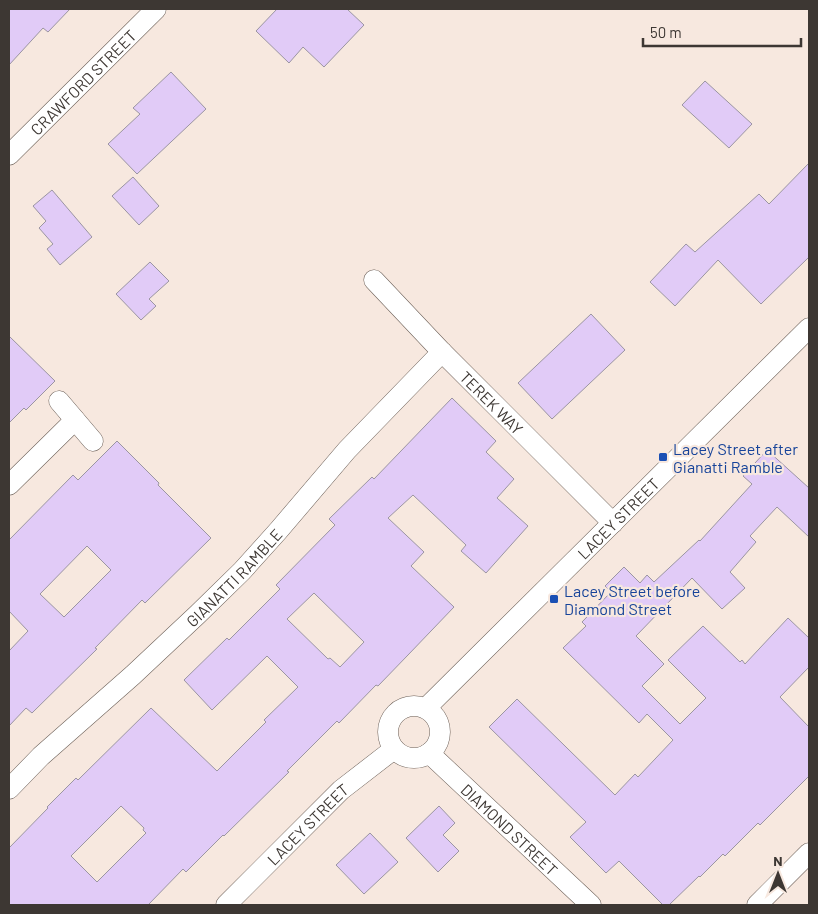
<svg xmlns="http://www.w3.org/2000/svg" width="818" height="914" viewBox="0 0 818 914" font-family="Barlow,sans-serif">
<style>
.building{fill:#e1cbf7;stroke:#9b95a2;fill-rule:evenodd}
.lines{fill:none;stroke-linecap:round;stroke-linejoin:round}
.street-casing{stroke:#6d6159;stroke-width:21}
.street{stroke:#fff;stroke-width:20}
.transit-dot{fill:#1a4fb4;stroke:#f7e8df;stroke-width:2}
.labels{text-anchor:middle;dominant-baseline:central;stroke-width:4.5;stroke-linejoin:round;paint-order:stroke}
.street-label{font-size:16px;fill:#3d3733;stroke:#f7e8df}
.transit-label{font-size:16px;fill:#164399;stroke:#f7e8df;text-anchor:start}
</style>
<rect width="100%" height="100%" fill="#f7e8df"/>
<!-- building -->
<g class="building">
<path d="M9,9h61l-22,23 -5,-4 -34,37z"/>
<path d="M277,9h70l17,16 -40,42 -21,-20 -14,16 -33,-32z"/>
<path d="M171,72l35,37 -69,65 -29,-30 32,-30 -7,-6z"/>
<path d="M705,81l47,43 -23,24 -47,-43z"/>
<path d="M809,163v94l-48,47 -43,-44 -43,46 -25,-24 36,-38 9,8 64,-58 10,10z"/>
<path d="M133,177l26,29 -20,19 -27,-29z"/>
<path d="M52,190l40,47 -32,28 -13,-16 6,-5 -14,-16 7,-7 -13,-15z"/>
<path d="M150,262l19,19 -20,18 7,7 -15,14 -25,-26z"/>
<path d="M591,314l34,36 -73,69 -34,-36z"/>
<path d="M9,336l46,45 -29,29 -2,-2 -15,15z"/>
<path d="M452,398l44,43 -10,11 28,27 -17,19 31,28 -42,47 -25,-22 5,-6 -53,-50 -25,23 36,34 -13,14 43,41 -46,48 -30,31 -2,-1 -37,38 -2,-2 -50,50 2,1 -65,64 -1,-1 -37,37 -3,-3 -35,36h-139v-57l39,-40 -1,-1 29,-29 2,2 73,-72 66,63 49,-49 -2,-2 34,-33 -31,-31 -55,54 -28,-30 43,-42 2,2 51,-51 -4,-4 59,-60 -6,-6 43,-42 2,2zM314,593l50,49 -24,25 -10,-9 -2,1 -41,-40zM121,806l23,22 -1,2 3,3 -49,49 -26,-26z"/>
<path d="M117,441l42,42 -1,2 53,53 -66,65 -3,-3 -47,48 2,1 -65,64 -6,-5 -17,18v-75l19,-20 -19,-20v-71l64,-65 5,5zM87,546l24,24 -47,47 -24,-23z"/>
<path d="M767,450l42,38v49l-32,-30 -27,29 6,6 -26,30 15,16 -23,21 -30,-31 -56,58 28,28 -22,22 38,38 26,-26 -38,-38 35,-34 37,36 2,-2 3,4 43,-46 21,20v29l-29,30 29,30v49l-49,49 -2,-2 -33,33 -2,-2 -23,23 -1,-1 -30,29h-6l-44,-44 -13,12 -36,-36 16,-15 -97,-95 28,-28 98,96 20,-21 3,3 35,-37 -26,-26 -8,9 -76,-75 23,-22 -4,-4 29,-30 -6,-6 19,-19 16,16 7,-8 7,7 45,-42 1,1 52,-57 -9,-8z"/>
<path d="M439,806l16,17 -12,12 16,16 -21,21 -32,-34z"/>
<path d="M370,833l28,29 -34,32 -28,-29z"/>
</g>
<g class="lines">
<defs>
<g id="street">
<path id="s1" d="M9,155l147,-146"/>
<path id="s2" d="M374,280l68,72 171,171"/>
<path d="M59,401l34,40"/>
<path d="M9,485l66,-65"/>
<circle cx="414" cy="732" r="26"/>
<path id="s3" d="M426,708l383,-380"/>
<path id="s4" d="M429,753l162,152"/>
<path id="s5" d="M9,789l32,-33 92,-81 65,-61 44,-43 36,-40 69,-81 95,-98"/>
<path id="s6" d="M226,905l115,-115 53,-41"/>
<path d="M757,905l52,-52"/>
</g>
</defs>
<!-- street casing -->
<use href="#street" class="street-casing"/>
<!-- street -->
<use href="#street" class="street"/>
</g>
<!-- markers -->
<g class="transit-dot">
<rect x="658" y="452" width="10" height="10" rx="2.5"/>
<rect x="549" y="594" width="10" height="10" rx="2.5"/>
</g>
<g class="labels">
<!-- street labels -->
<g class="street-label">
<text stroke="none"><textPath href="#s1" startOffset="104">CRAWFORD STREET</textPath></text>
<text stroke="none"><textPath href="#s2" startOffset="170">TEREK WAY</textPath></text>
<text stroke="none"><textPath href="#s3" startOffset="270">LACEY STREET</textPath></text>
<text stroke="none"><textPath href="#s5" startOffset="309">GIANATTI RAMBLE</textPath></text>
<text stroke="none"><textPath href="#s6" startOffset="115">LACEY STREET</textPath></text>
<text stroke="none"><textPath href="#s4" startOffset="111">DIAMOND STREET</textPath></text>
</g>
<!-- transit labels -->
<g class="transit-label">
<text x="673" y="448">Lacey Street after<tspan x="673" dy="18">Gianatti Ramble</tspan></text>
<text x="564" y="590">Lacey Street before<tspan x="564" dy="18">Diamond Street</tspan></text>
</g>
</g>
<!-- border -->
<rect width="818" height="914" fill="none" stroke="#3d3733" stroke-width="20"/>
<!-- north arrow -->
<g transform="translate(778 874)" stroke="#f7e8df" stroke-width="4" paint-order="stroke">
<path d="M0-4L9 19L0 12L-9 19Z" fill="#3d3733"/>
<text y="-8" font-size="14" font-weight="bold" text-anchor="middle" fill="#3d3733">N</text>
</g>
<!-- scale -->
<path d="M643 38v8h158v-8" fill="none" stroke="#3d3733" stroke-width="2.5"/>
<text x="650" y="38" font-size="15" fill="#3d3733" stroke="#f7e8df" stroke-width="4" paint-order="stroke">50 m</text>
</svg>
